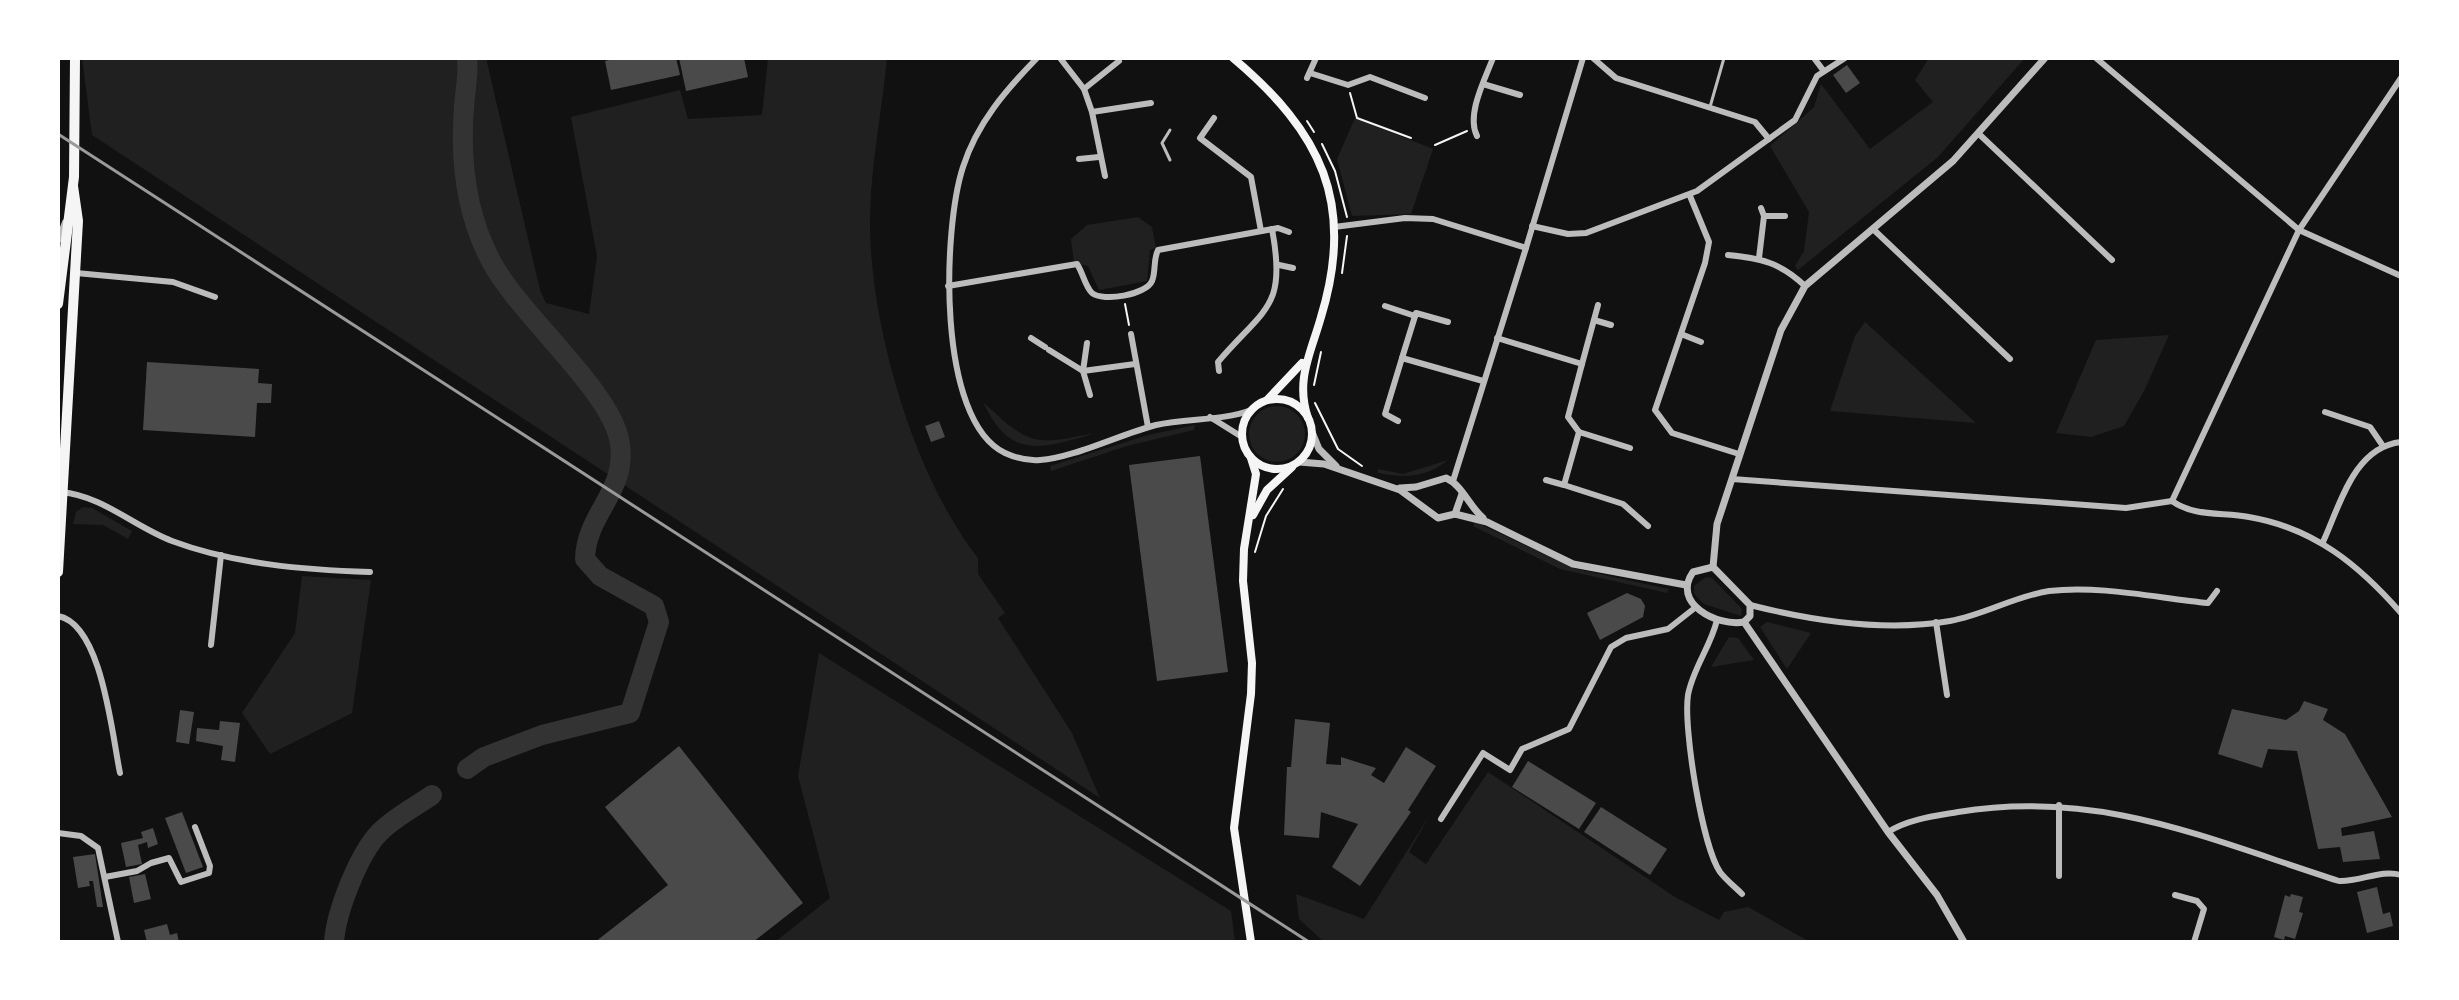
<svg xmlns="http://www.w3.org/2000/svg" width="2459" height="1000" viewBox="0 0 2459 1000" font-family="'Nunito Sans',sans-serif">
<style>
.green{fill:#202020}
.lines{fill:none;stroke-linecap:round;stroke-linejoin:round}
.river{stroke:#333;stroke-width:20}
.building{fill:#4a4a4a}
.path{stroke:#f5f5f5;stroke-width:2}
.service{stroke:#bcbcbc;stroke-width:3}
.minor{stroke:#bcbcbc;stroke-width:6}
.tertiary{stroke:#bcbcbc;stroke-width:7}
.secondary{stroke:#f5f5f5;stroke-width:8}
.trunk{stroke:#f5f5f5;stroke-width:10}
.rail{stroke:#9a9a9a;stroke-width:3}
</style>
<rect width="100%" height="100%" fill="#111"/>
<!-- green -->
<g class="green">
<path d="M82,58h404l54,232 6,13 43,11 8,-58 -26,-139 109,-27 8,29 74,-4 6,-57h119c-5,53 -16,105 -17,157 -2,105 43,261 108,343v16l27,39 -7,5 74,115 28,65 -1008,-663z"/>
<path d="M1929,58h96l-87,99 -140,113 -3,-4 9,-15 5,-39 -39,-66 44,-39 7,-23 49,65 63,-47 -18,-22z"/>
<path d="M1355,118l78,31 -22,65 -59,2 -15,-57z"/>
<path d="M1138,217l14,10 4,21 -6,2 -3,31 -48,9 -11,-24 -14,-3 -3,-24 16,-14z"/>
<path d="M1865,322l111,101 -146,-12 25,-75z"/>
<path d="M2169,335l-24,54 -21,37 -33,11 -35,-4 40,-93z"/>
<path d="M983,402c44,41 50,45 110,31 -9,5 -20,6 -30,9 -43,11 -61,-1 -80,-40z"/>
<circle cx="1277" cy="434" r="28"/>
<path d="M1195,425l-1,5 -67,16 -76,25 -1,-5 98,-31z"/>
<path d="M1448,460c-23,18 -42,18 -70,13v-4l25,5z"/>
<path d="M83,507l9,1 40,23 -4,8 -25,-14 -30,-1 3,-12z"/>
<path d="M1475,522l101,47 93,20 -2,4 -107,-24 -87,-43z"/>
<path d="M302,576l69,4 -19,133 -82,41 -28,-41 53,-80z"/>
<path d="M1706,577l6,1 30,31 -1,7 -37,-12 -10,-10v-8z"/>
<path d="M1767,622l44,11 -24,36 -27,-42z"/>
<path d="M1729,637l9,1 16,22 -43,7z"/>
<path d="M819,653l412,258 4,31h-460l55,-44 -32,-122z"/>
<path d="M1488,772l187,125 44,23 5,-8 24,-5 62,35h-486l-25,-23 -3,-25 68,25 67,-106 -22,39 17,12z"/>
</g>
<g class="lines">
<!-- river -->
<g class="river">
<path d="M467,769l17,-12 58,-22 88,-22 29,-91 -5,-16 -54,-30 -15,-17c1,-47 45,-69 34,-120 -10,-50 -101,-126 -128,-178 -25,-47 -31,-103 -27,-154 1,-17 5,-32 3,-49"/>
<path d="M334,942c2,-30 25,-89 46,-110 15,-15 35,-25 52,-37"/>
</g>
</g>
<!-- building -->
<g class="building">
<path d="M617,58h59l4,17 -69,15 -6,-29z"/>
<path d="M679,58h65l4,19 -62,14z"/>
<path d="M1847,65l13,18 -14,10 -13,-18z"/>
<path d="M147,362l112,7 -1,14 14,1 -1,19h-14l-2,34 -112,-7z"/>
<path d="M939,421l6,16 -14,5 -6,-16z"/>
<path d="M1200,456l28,216 -71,9 -28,-216z"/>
<path d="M1627,593l14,6 4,7 -2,11 -43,23 -13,-27z"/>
<path d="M2304,701l24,8 -5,11 22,14 47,83 -51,11 1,8 32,-5 6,28 -37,3 -3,-15 -22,2 -21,-98 -29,-2 -6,19 -44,-14 14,-45 54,11 13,-9z"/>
<path d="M180,710l14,2 -5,32 -13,-2z"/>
<path d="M1295,719l35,4 -4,41 15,1v-8l35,11 -5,7 13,8 22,-36 30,19 -28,44 3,2 -51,74 -28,-19 26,-43 -37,-12 -2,26 -35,-3 3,-68h4z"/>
<path d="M220,721l20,2 -5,39 -14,-2 2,-14 -27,-5 1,-13 22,2z"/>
<path d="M679,746l124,157 -50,39h-158l73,-57 -63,-78z"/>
<path d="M1528,761l68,42 -17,26 -67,-42z"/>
<path d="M1601,807l66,42 -17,26 -66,-43z"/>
<path d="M182,812l21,55 -17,6 -21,-55z"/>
<path d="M153,828l5,16 -10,4 -1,-6 -9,3 4,19 -16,3 -5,-24 22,-5 -2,-6z"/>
<path d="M95,854l8,53h-6l-4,-26h-4l1,5 -12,2 -5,-31z"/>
<path d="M145,874l6,25 -17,4 -5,-26z"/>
<path d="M2377,887l6,27 7,-2 3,14 -26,7 -10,-41z"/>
<path d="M2291,894l12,3 -4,15 4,1 -8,26 -10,-3 -1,4 -10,-3 11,-42 5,2z"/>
<path d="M167,924l3,11 7,-2 2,9h-32l-3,-12z"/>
</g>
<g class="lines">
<!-- path -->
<g class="path">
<path d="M1350,93l7,25 54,20"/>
<path d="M1307,121l7,11"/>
<path d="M1322,144l13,27 12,46"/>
<path d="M1435,145l32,-14"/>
<path d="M1342,273l5,-37"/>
<path d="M1125,304l4,21"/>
<path d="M1314,385l7,-33"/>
<path d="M1315,403l23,46 24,17"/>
<path d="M1255,552l11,-36 17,-27"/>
</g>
<!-- service -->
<g class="service">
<path d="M1710,107l14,-49"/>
<path d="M1170,160l-8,-17 8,-13"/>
</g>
<!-- minor -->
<g class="minor">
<path d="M1037,58c-31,32 -60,65 -74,109 -20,61 -27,253 42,286 11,5 23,8 35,7 33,-2 81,-26 116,-35 31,-7 67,-4 95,-15"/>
<path d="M1060,58l24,31 8,23 13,64"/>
<path d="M1593,58l23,20 139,44 14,17"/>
<path d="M1814,58l9,12"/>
<path d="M2096,58l203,172 102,46"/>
<path d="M1310,73l38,12 22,-8 55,21"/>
<path d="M1307,78l9,-20"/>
<path d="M1483,84l37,11"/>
<path d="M1084,89l35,-28"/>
<path d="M1092,112l59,-9"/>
<path d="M1214,118l-14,20 51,39 10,54"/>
<path d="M1979,134l133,126"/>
<path d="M1477,136c-11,-21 8,-57 16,-78"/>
<path d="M1079,159l20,-2"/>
<path d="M1690,196l19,46 -4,21 -50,147 17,23 67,21"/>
<path d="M1764,216h21"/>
<path d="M1532,226l36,8 18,-1 111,-42 98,-71 22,-44 28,-18"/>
<path d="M1334,227l71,-9 28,1 93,29 -73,233"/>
<path d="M1873,229l137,130"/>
<path d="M58,241l7,-19"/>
<path d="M1526,248l57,-190"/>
<path d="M1728,255c33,3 53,8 77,31"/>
<path d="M1759,258l5,-42 -3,-8"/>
<path d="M1279,265l14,3"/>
<path d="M76,273l97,9 42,15"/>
<path d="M948,286l129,-22c6,9 8,22 15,29 11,9 54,2 60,-12 4,-9 1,-21 6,-31l120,-22 11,4"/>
<path d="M1385,306l30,10"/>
<path d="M1594,320l17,5"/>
<path d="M1131,334l17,93"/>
<path d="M1681,334l20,8"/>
<path d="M1031,338l14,9"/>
<path d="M1497,338l85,26 16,-59"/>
<path d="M1087,343l-4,28 7,24"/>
<path d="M1049,350l34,21 52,-7"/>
<path d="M1402,358l14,-45 32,9"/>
<path d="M1582,364l-14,53 11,15 -15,53 59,19 25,22"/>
<path d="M1219,371l-1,-9c47,-55 69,-54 54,-133"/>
<path d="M2325,412l45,15 13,19"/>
<path d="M1210,417l32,20"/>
<path d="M1398,421l-13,-7 17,-56 81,23"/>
<path d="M1579,432l51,16"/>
<path d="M1732,479l394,29 46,-7"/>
<path d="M1546,480l18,5"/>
<path d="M61,492c42,4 72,34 111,49 61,23 133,29 198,31"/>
<path d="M2172,501l127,-271 102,-152"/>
<path d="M2172,501c22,16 51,11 77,16 65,11 110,48 152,96"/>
<path d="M2323,542c17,-37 31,-95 78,-100"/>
<path d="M1750,605c63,16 135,27 200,16 34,-6 65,-25 99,-30 51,-6 108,7 159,12l9,-12"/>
<path d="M58,616c44,8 54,119 62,157"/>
<path d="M1717,620c-6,26 -24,48 -29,75 -5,32 14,150 32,177 6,8 15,15 22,22"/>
<path d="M1936,622l11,73"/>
<path d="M211,645l10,-90"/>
<path d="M1441,819l42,-66 27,17 12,-21 47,-20 42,-82 15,-9 42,-9 28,-22"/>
<path d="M1888,832c20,-13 47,-16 70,-20 142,-23 249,27 381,69 21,1 42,-12 62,-6"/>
<path d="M58,833l23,3 17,12 20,94"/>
<path d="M2059,876v-71"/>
<path d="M105,877l32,-6 14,-8 18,-5 12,24 28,-9 1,-7 -15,-39"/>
<path d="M2175,895l22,6 7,8 -10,33"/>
</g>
<!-- tertiary -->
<g class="tertiary">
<path d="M1312,432l7,17 17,17"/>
<path d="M1299,462l25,2 76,26 38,28 17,-4 7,-20"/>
<path d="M1400,488l16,-1 30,-9c16,7 23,28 37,40"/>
<path d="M1455,514l32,8 86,42 113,21"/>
<path d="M1713,567l4,-43 64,-194 24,-44 148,-125 92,-103"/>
<path d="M1713,567l37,38v11l-6,6c-27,5 -73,-19 -51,-50z"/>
<path d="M1744,622l144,210 49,63 27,47"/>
</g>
<!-- secondary -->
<g class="secondary">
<path d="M1233,58c88,74 123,145 88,259 -10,36 -26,63 -13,101"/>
<circle cx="1277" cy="434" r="35"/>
<path d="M1268,399l34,-36"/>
<path d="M1253,515l14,-25 25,-23"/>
<path d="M1251,942l-17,-114 17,-134 1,-31 -9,-82 1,-32 12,-75 -5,-16"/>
</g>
<!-- trunk -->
<g class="trunk">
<path d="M58,304l16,-127 1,-119"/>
<path d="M58,572l20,-351 -5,-35"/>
</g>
<!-- rail -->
<path class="rail" d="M58,134l1251,808"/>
</g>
<!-- border -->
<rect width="2459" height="1000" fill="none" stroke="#ffffff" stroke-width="120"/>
</svg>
